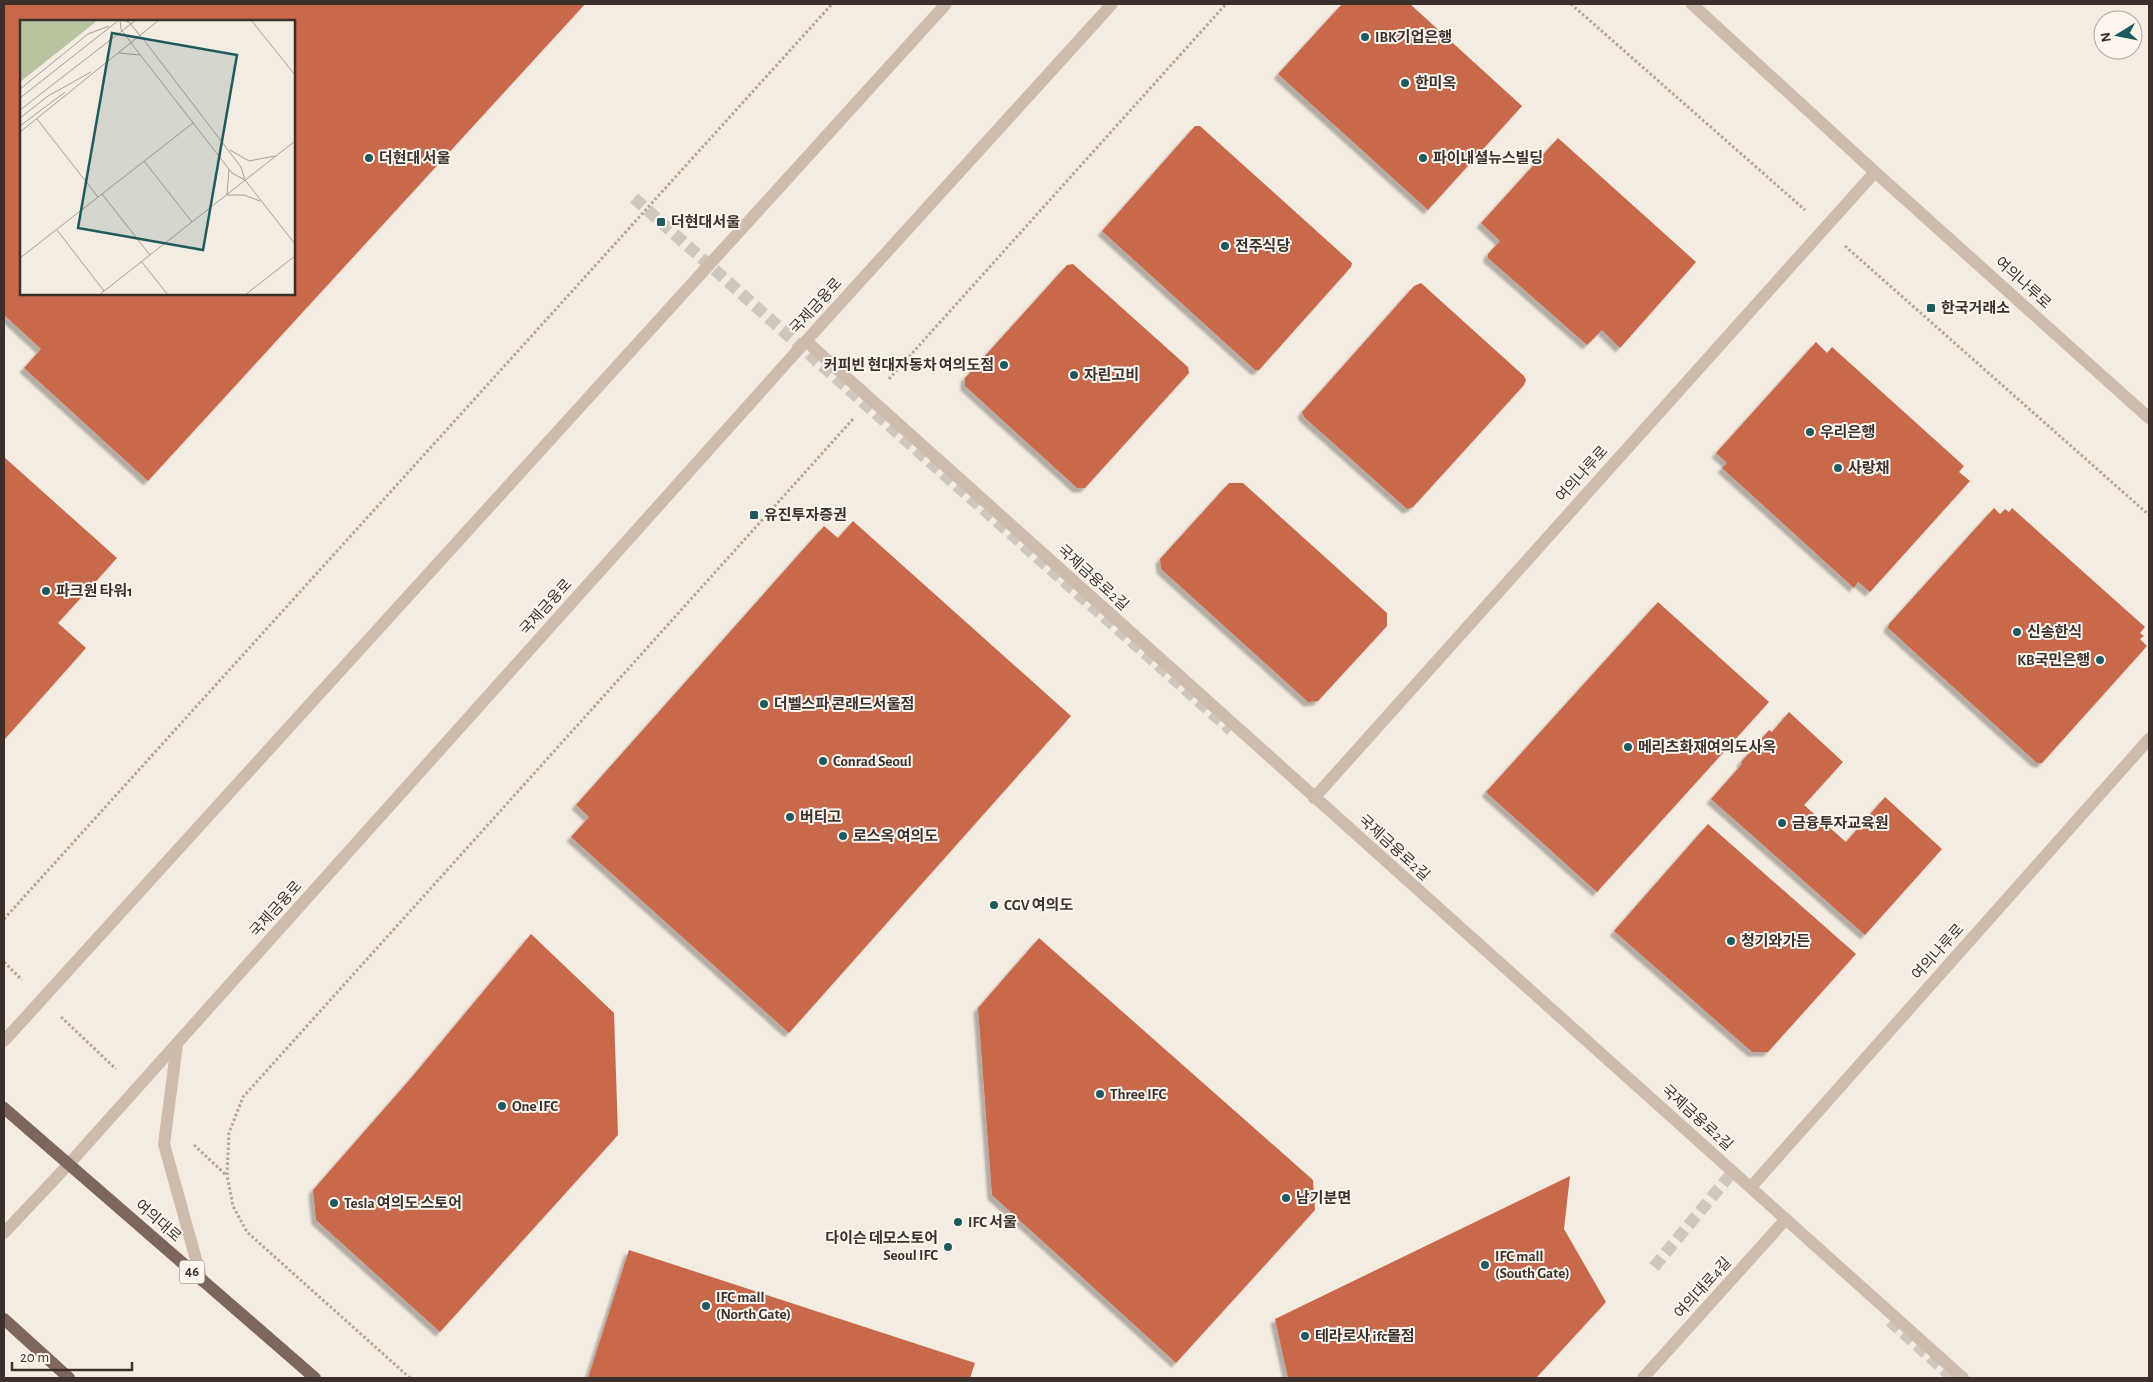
<svg xmlns="http://www.w3.org/2000/svg" width="2153" height="1382" viewBox="0 0 2153 1382" font-family="'Alegreya Sans','Noto Sans KR',sans-serif">
<style>
.building{fill:#c8694b;fill-rule:evenodd;filter:url(#shadow)}
.lines{fill:none;stroke-linecap:round;stroke-linejoin:round}
.pedestrian-tunnel{stroke:#cfc6bd;stroke-width:12;stroke-dasharray:12 6;stroke-linecap:butt}
.path{stroke:#b9a596;stroke-width:3;stroke-dasharray:2.5 2.5;stroke-linecap:butt}
.service{stroke:#cdbbac;stroke-width:12}
.minor{stroke:#cdbbac;stroke-width:12}
.tertiary{stroke:#cdbbac;stroke-width:12}
.primary{stroke:#7d675c;stroke-width:12}
.poi-dot{fill:#1f5a5e;stroke:#fbf5ee;stroke-width:2}
.labels{text-anchor:middle;dominant-baseline:central;stroke-width:4;stroke-linejoin:round;paint-order:stroke}
.shield{fill:#fbf5ee;stroke:#756b66;stroke-width:1}
.shield-label{font-size:14px;font-weight:bold;fill:#3b302b}
.poi-label{font-size:15px;font-weight:bold;fill:#3b302b;stroke:#fbf5ee;text-anchor:start}
.street-label{font-size:15px;fill:#3b302b;stroke:#fbf5ee}
.inset-road{fill:none;stroke:#aaa098;stroke-width:1}
.view{fill:#1f5a5e;fill-opacity:0.15;stroke:#1f5a5e;stroke-width:2.5}
.inset-edge{fill:none;stroke:#3b302b;stroke-width:2.5}
</style>
<defs>
<filter id="shadow"><feDropShadow dx="-4.5" dy="4.5" stdDeviation="1" flood-color="#0004"/></filter>
</defs>
<rect width="100%" height="100%" fill="#f4ebe1"/>
<!-- building -->
<g class="building">
<path d="M4,4h581l-437,477 -124,-113 17,-19 -37,-34zM21,21h273v273h-273z"/>
<path d="M1342,4h68l112,102 -94,104 -150,-136z"/>
<path d="M1195,126h5l152,137 -1,4 -92,103h-4l-153,-139z"/>
<path d="M1558,138l138,124 -76,86 -18,-18 -15,15 -99,-87v-4l12,-13 -19,-18z"/>
<path d="M1073,264l115,103 1,6 -104,115h-8l-112,-102v-8l102,-113z"/>
<path d="M1421,283l103,93 2,4 -2,5 -111,122 -6,2 -103,-92 -2,-5 112,-126z"/>
<path d="M1816,342l11,11 5,-6 132,119 -5,6 11,9 -100,111 -12,-10 -4,6 -132,-120 5,-5 -11,-10z"/>
<path d="M4,457l113,101 -59,65 28,25 -82,92z"/>
<path d="M1229,483h14l144,130v13l-69,75 -10,1 -147,-133 -1,-10z"/>
<path d="M1994,508l6,6 5,-5 4,3 3,-4 133,119 -5,6 4,3 -4,3 7,7 -105,117h-5l-149,-135 1,-4z"/>
<path d="M853,521l218,195 -282,317 -218,-196 18,-20 -13,-12 248,-279 14,12z"/>
<path d="M1658,602l111,100 -172,190 -111,-100z"/>
<path d="M1789,712l54,50 -39,43 42,37 39,-45 57,52 -77,86 -154,-136 31,-35 -1,-2 28,-32 3,2z"/>
<path d="M1708,824l148,130 -88,98h-16l-138,-121z"/>
<path d="M531,934l83,79 4,122 -178,197 -124,-112 -3,-30 99,-113z"/>
<path d="M1039,938l274,242 2,30 -139,153 -184,-168 -14,-187z"/>
<path d="M1570,1176l-6,53 42,73 -70,76h-248l-13,-59z"/>
<path d="M629,1250l346,113 -5,15h-382z"/>
</g>
<g class="lines">
<!-- pedestrian-tunnel -->
<g class="pedestrian-tunnel">
<path d="M634,198l597,532"/>
<path d="M1654,1267l76,-92"/>
<path d="M1890,1321l63,57"/>
</g>
<!-- path -->
<g class="path">
<path d="M1571,4l234,206"/>
<path d="M1845,246l304,269"/>
<path d="M889,379l337,-375"/>
<path d="M4,919l828,-915"/>
<path d="M4,962l18,18"/>
<path d="M61,1017l55,52"/>
<path d="M194,1145l32,30"/>
<path d="M410,1378l-163,-146 -14,-26 -6,-31 2,-42 14,-36 610,-678"/>
</g>
<!-- service -->
<g class="service">
<path d="M1751,1187l398,-448"/>
<path d="M1643,1378l143,-159"/>
</g>
<!-- minor -->
<g class="minor">
<path d="M806,341l1157,1037"/>
<path d="M1314,798l561,-626"/>
</g>
<!-- tertiary -->
<g class="tertiary">
<path d="M1692,4l183,168 274,246"/>
<path d="M4,1041l942,-1037"/>
<path d="M177,1044l-13,100 38,137"/>
<path d="M4,1233l64,-68 738,-824 306,-337"/>
</g>
<!-- primary -->
<g class="primary">
<path d="M4,1108l311,270"/>
<path d="M4,1319l65,59"/>
</g>
</g>
<!-- markers -->
<g class="poi-dot">
<circle cx="1365" cy="37" r="5"/>
<circle cx="1405" cy="83" r="5"/>
<circle cx="369" cy="158" r="5"/>
<circle cx="1423" cy="158" r="5"/>
<rect x="656" y="217" width="10" height="10" rx="2.5"/>
<circle cx="1225" cy="246" r="5"/>
<rect x="1926" y="303" width="10" height="10" rx="2.5"/>
<circle cx="1004" cy="365" r="5"/>
<circle cx="1074" cy="375" r="5"/>
<circle cx="1810" cy="432" r="5"/>
<circle cx="1838" cy="468" r="5"/>
<rect x="749" y="510" width="10" height="10" rx="2.5"/>
<circle cx="46" cy="591" r="5"/>
<circle cx="2017" cy="632" r="5"/>
<circle cx="2100" cy="660" r="5"/>
<circle cx="764" cy="704" r="5"/>
<circle cx="1628" cy="747" r="5"/>
<circle cx="823" cy="761" r="5"/>
<circle cx="790" cy="817" r="5"/>
<circle cx="1782" cy="823" r="5"/>
<circle cx="843" cy="836" r="5"/>
<circle cx="994" cy="905" r="5"/>
<circle cx="1731" cy="941" r="5"/>
<circle cx="1100" cy="1094" r="5"/>
<circle cx="502" cy="1106" r="5"/>
<circle cx="1286" cy="1198" r="5"/>
<circle cx="334" cy="1203" r="5"/>
<circle cx="958" cy="1222" r="5"/>
<circle cx="948" cy="1247" r="5"/>
<circle cx="1485" cy="1265" r="5"/>
<circle cx="706" cy="1306" r="5"/>
<circle cx="1305" cy="1336" r="5"/>
</g>
<g class="labels">
<!-- shield labels -->
<rect class="shield" x="179.5" y="1260.5" width="25" height="23" rx="4"/>
<g class="shield-label">
<text x="192" y="1272">46</text>
</g>
<!-- poi labels -->
<g class="poi-label">
<text x="1375" y="37">IBK기업은행</text>
<text x="1415" y="83">한미옥</text>
<text x="379" y="158">더현대 서울</text>
<text x="1433" y="158">파이내셜뉴스빌딩</text>
<text x="671" y="222">더현대서울</text>
<text x="1235" y="246">전주식당</text>
<text x="1941" y="308">한국거래소</text>
<text x="994" y="365" text-anchor="end">커피빈 현대자동차 여의도점</text>
<text x="1084" y="375">자린고비</text>
<text x="1820" y="432">우리은행</text>
<text x="1848" y="468">사랑채</text>
<text x="764" y="515">유진투자증권</text>
<text x="56" y="591">파크원 타워1</text>
<text x="2027" y="632">신송한식</text>
<text x="2090" y="660" text-anchor="end">KB국민은행</text>
<text x="774" y="704">더벨스파 콘래드서울점</text>
<text x="1638" y="747">메리츠화재여의도사옥</text>
<text x="833" y="761">Conrad Seoul</text>
<text x="800" y="817">버티고</text>
<text x="1792" y="823">금융투자교육원</text>
<text x="853" y="836">로스옥 여의도</text>
<text x="1004" y="905">CGV 여의도</text>
<text x="1741" y="941">청기와가든</text>
<text x="1110" y="1094">Three IFC</text>
<text x="512" y="1106">One IFC</text>
<text x="1296" y="1198">남기분면</text>
<text x="344" y="1203">Tesla 여의도 스토어</text>
<text x="968" y="1222">IFC 서울</text>
<text x="938" y="1238" text-anchor="end">다이슨 데모스토어<tspan x="938" dy="17">Seoul IFC</tspan></text>
<text x="1495" y="1256">IFC mall<tspan x="1495" dy="17">(South Gate)</tspan></text>
<text x="716" y="1297">IFC mall<tspan x="716" dy="17">(North Gate)</tspan></text>
<text x="1315" y="1336">테라로사 ifc몰점</text>
</g>
<!-- street labels -->
<g class="street-label">
<text transform="translate(2023 283) rotate(42)">여의나루로</text>
<text transform="translate(816 306) rotate(-48)">국제금융로</text>
<text transform="translate(1582 474) rotate(-48)">여의나루로</text>
<text transform="translate(1093 578) rotate(42)">국제금융로2길</text>
<text transform="translate(546 607) rotate(-48)">국제금융로</text>
<text transform="translate(1394 848) rotate(42)">국제금융로2길</text>
<text transform="translate(276 909) rotate(-48)">국제금융로</text>
<text transform="translate(1938 952) rotate(-48)">여의나루로</text>
<text transform="translate(1697 1118) rotate(42)">국제금융로2길</text>
<text transform="translate(158 1221) rotate(41)">여의대로</text>
<text transform="translate(1703 1288) rotate(-48)">여의대로4길</text>
</g>
</g>
<!-- overview -->
<g transform="translate(20 20)">
<rect width="275" height="275" fill="#f4ebe1"/>
<path d="M0,0h78l-78,62z" fill="#b8c4a0"/>
<path class="inset-road" d="M100,0l1,9 10,14 101,130 13,7M102,0l7,2 18,22 94,123 4,13 50,64M231,0l44,55M99,33l21,2M0,69l68,-55 21,-8M0,78l99,-78M0,90l116,-90M0,98l28,-22 43,-24M17,99l61,78M0,106l45,-34M0,112l139,-112M210,130l19,11 26,-5M124,141l48,61M82,174l48,61M207,175h17l16,6M207,175l2,-26M37,210l47,61M0,238l173,-135M121,241l27,34M79,275l196,-154M225,275l50,-39"/>
<path class="view" d="M92,13l125,22 -34,195 -125,-22z"/>
<rect width="275" height="275" class="inset-edge"/>
</g>
<!-- border -->
<rect width="2153" height="1382" fill="none" stroke="#3b302b" stroke-width="10"/>
<!-- north arrow -->
<g transform="translate(2118 35) rotate(260)"><circle r="24" fill="#fbf5ee" stroke="#aea6a0"/>
<path d="M0-4L9 19L0 12L-9 19Z" fill="#1f5a5e"/>
<text y="-8" font-size="14" font-weight="bold" text-anchor="middle" fill="#3b302b">N</text>
</g>
<!-- scale -->
<path d="M12 1362v8h120v-8" fill="none" stroke="#3b302b" stroke-width="2.5"/>
<text x="20" y="1362" font-size="15" fill="#3b302b" stroke="#fbf5ee" stroke-width="4" paint-order="stroke">20 m</text>
</svg>
